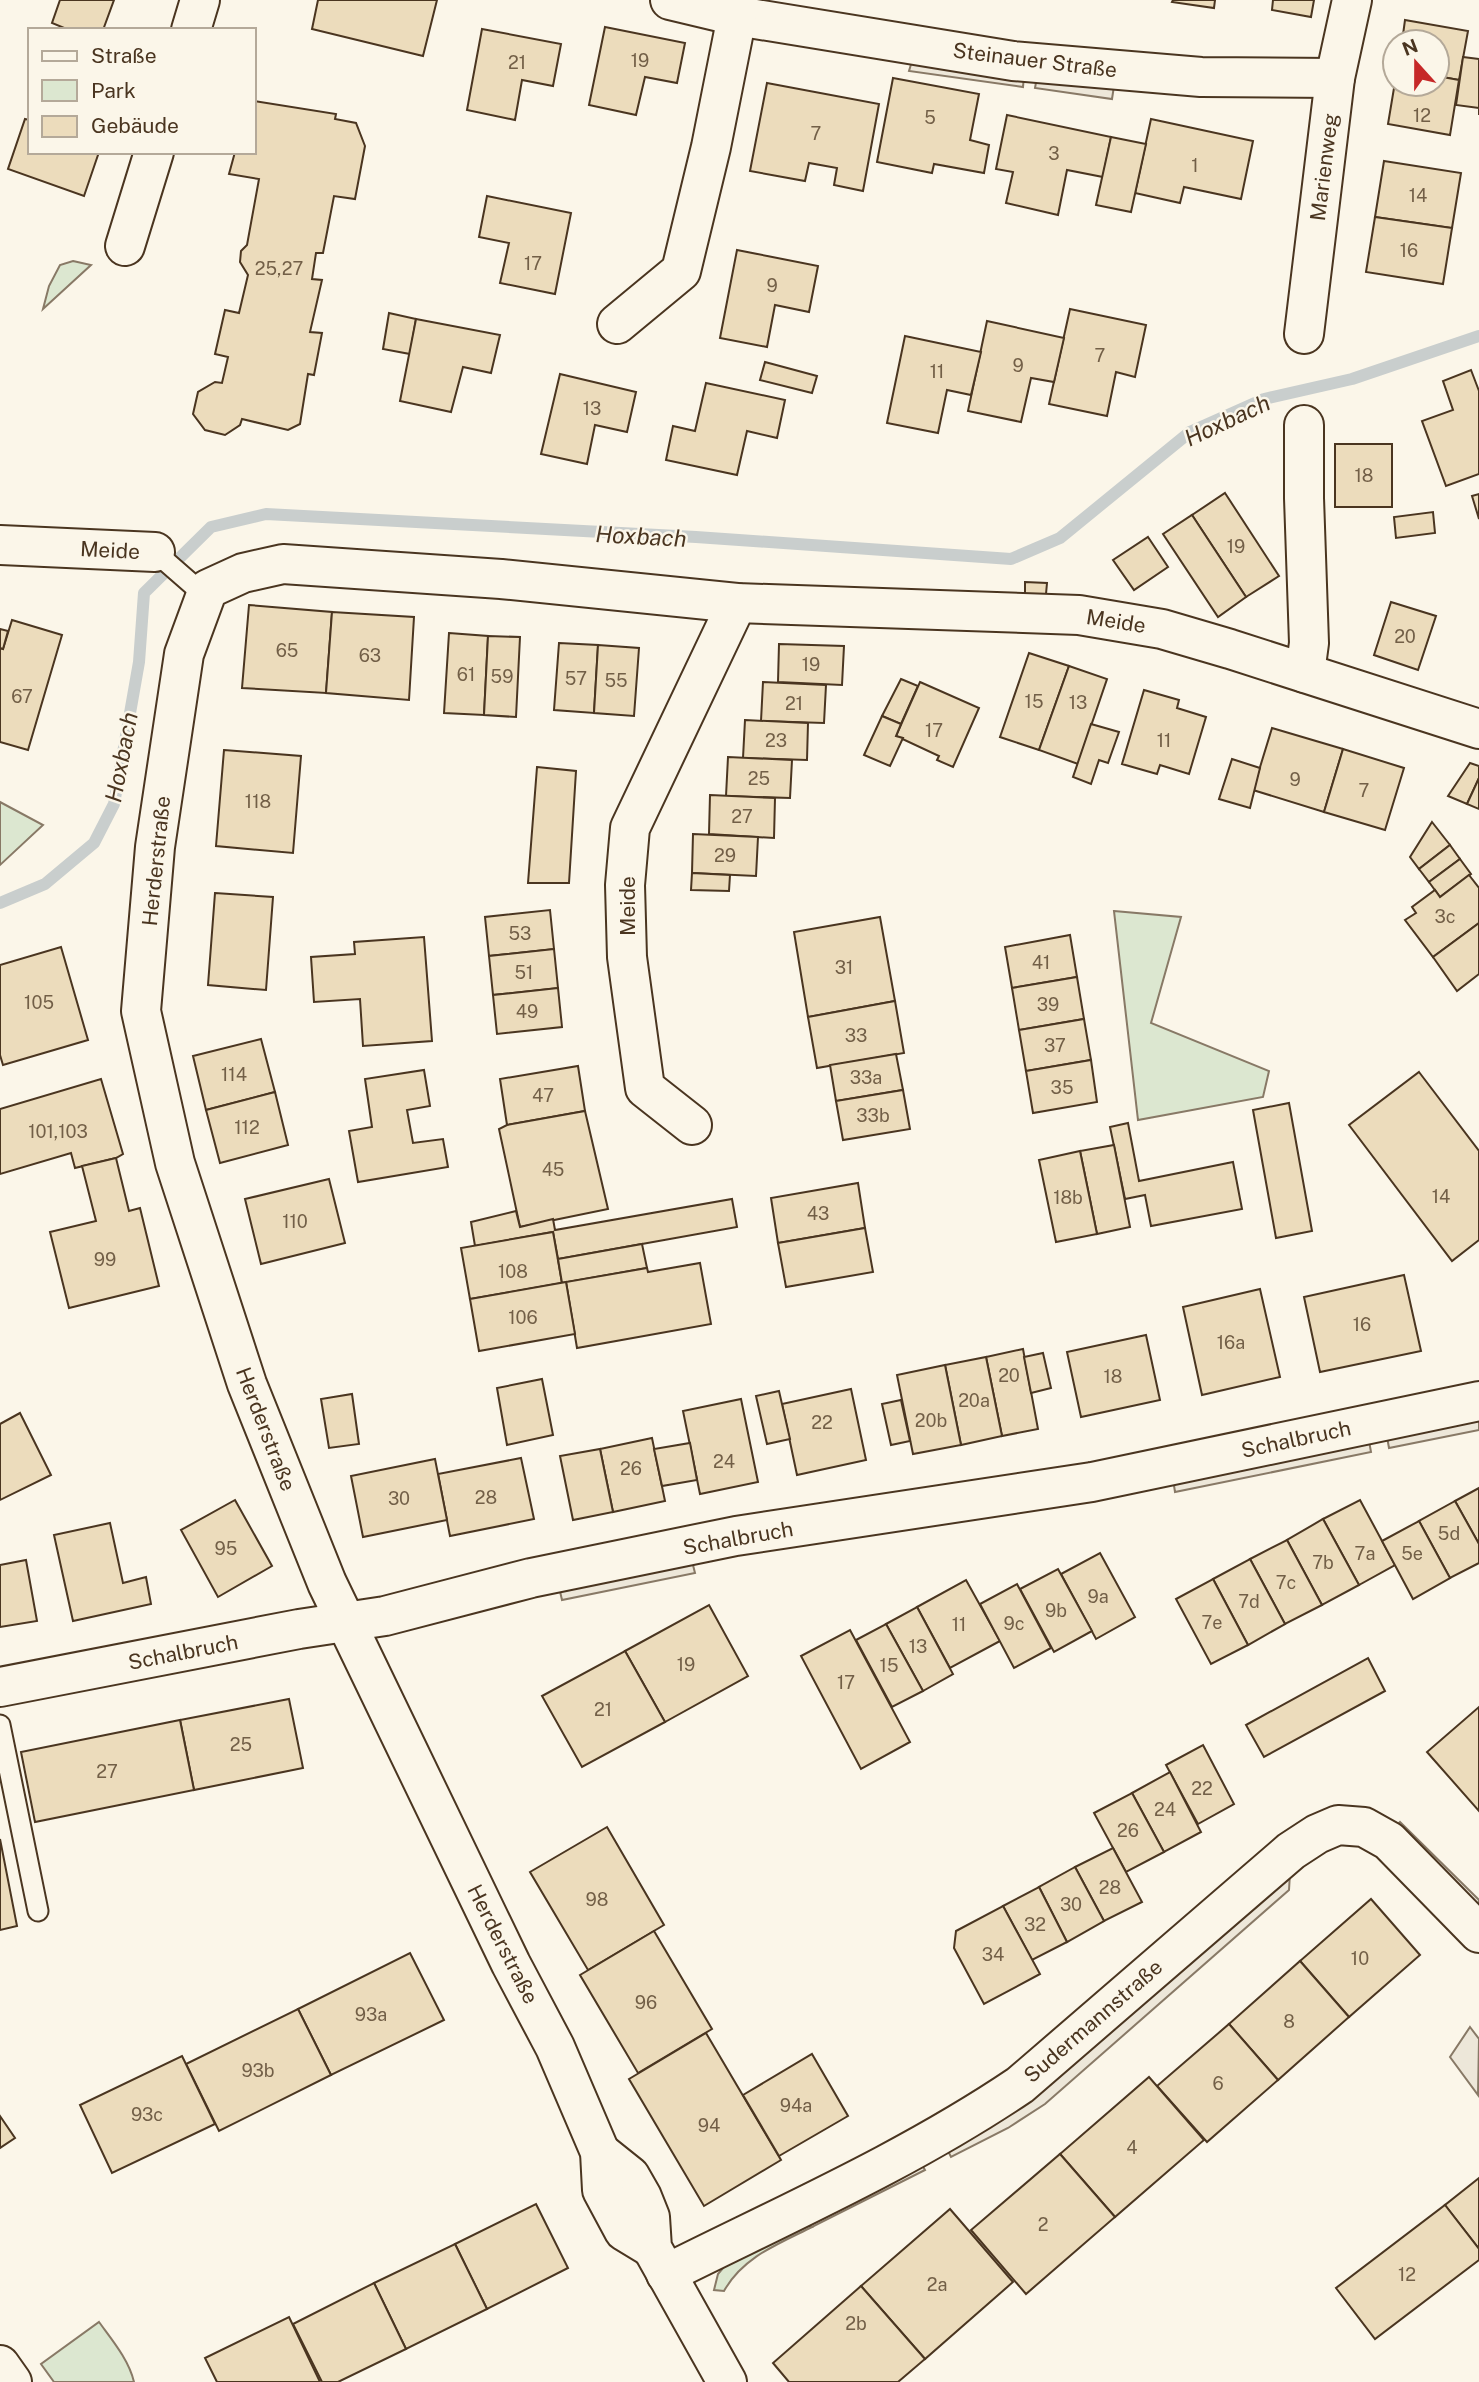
<svg xmlns="http://www.w3.org/2000/svg" width="1479" height="2382" viewBox="0 0 1479 2382" font-family="'Public Sans',sans-serif">
<style>
.green{fill:#dce7d0;stroke:#887966;stroke-width:2}
.parking{fill:#ede7d9;stroke:#887966;stroke-width:2}
.lines{fill:none;stroke-linecap:round;stroke-linejoin:round}
.stream{stroke:#c9cecd;stroke-width:12}
.building{fill:#ecdcbc;stroke:#4a3520;stroke-width:2}
.service-casing{stroke:#4a3520;stroke-width:23}
.minor-casing{stroke:#4a3520;stroke-width:42}
.service{stroke:#fbf6e9;stroke-width:19}
.minor{stroke:#fbf6e9;stroke-width:38}
.labels{text-anchor:middle;dominant-baseline:central;stroke-width:5;stroke-linejoin:round;paint-order:stroke}
.number-label{font-size:18px;fill:#725f47}
.street-label{font-size:21px;fill:#4a3520;stroke:#fbf6e9}
.water-label{font-size:23px;font-style:italic;fill:#4a3520;stroke:#fbf6e9}
</style>
<rect width="100%" height="100%" fill="#fbf6e9"/>
<!-- green -->
<g class="green">
<path d="M73,261l18,4 -48,44 6,-23 11,-21z"/>
<path d="M0,802l43,23 -43,40z"/>
<path d="M1114,911l67,6 -30,106 118,48 -6,26 -125,23z"/>
<path d="M794,2222l18,5c-34,17 -69,30 -88,64l-10,-1 4,-16 10,-12z"/>
<path d="M99,2322c13,18 30,38 35,60h-80l-13,-18z"/>
</g>
<!-- parking -->
<g class="parking">
<path d="M912,61l112,15 -1,11 -114,-16z"/>
<path d="M1037,77l77,9 -2,13 -77,-11z"/>
<path d="M1479,1419v11l-90,18 -2,-11z"/>
<path d="M1369,1441l2,11 -196,40 -2,-13z"/>
<path d="M692,1561l3,12 -133,27 -3,-13z"/>
<path d="M1400,1822l79,78v17l-87,-87z"/>
<path d="M1290,1873l-1,17 -244,214 -37,24 -57,29 -5,-10z"/>
<path d="M1470,2027l9,12 -1,56 -28,-38z"/>
<path d="M920,2161l5,9 -113,57 -18,-5z"/>
</g>
<g class="lines">
<!-- stream -->
<path class="stream" d="M0,903l45,-19 49,-41 20,-39 25,-142 5,-69 67,-66 55,-13 430,23 315,22 49,-21 130,-106 74,-33 88,-20 127,-43"/>
</g>
<!-- building -->
<g class="building">
<path d="M60,0h54l-11,30h-34l-17,-7z"/>
<path d="M318,0h119l-14,56 -111,-27z"/>
<path d="M1173,0h42l-1,8 -42,-6z"/>
<path d="M1273,0h41l-3,17 -39,-7z"/>
<path d="M1405,20l63,11 -9,49 -22,-4v-34h-35z"/>
<path d="M605,27l80,16 -8,40 -32,-6 -9,38 -47,-10z"/>
<path d="M482,29l79,15 -8,42 -31,-6 -7,40 -48,-10z"/>
<path d="M1463,57l16,2v56v-7l-23,-3z"/>
<path d="M1437,76l22,4 -9,55 -62,-11 7,-42 42,2z"/>
<path d="M893,78l86,16 -9,46 19,5 -5,28 -50,-9 -2,9 -55,-11z"/>
<path d="M767,83l112,21 -16,87 -29,-6 3,-17 -28,-5 -4,18 -55,-10z"/>
<path d="M254,101l82,13 -1,5 21,4 9,23 -10,53 -21,-3 -11,57h-7l-4,26 10,1 -12,52 12,1 -8,42 -6,-1 -8,50 -12,6 -46,-11 -2,6 -15,10 -20,-5 -12,-16 5,-22 17,-10 7,1 6,-26 -13,-3 10,-44 14,3 9,-38 -8,-13 1,-11 6,-6 12,-66 -30,-5 6,-22h19z"/>
<path d="M1007,115l104,22 -8,40 -36,-7 -9,45 -52,-12 7,-31 -17,-3z"/>
<path d="M25,119l5,1v32h69l-15,44 -76,-27z"/>
<path d="M1151,119l102,22 -12,58 -57,-12 -4,16 -45,-10z"/>
<path d="M1111,137l35,7 -15,68 -35,-7z"/>
<path d="M1384,161l77,12 -9,55 -77,-11z"/>
<path d="M487,196l84,17 -16,81 -55,-11 9,-40 -30,-6z"/>
<path d="M1375,217l77,11 -9,56 -77,-12z"/>
<path d="M737,250l81,16 -9,46 -34,-7 -8,42 -47,-9z"/>
<path d="M1070,309l76,16 -11,52 -19,-5 -9,44 -58,-12z"/>
<path d="M389,313l27,6 -6,35 -27,-5z"/>
<path d="M416,319l84,16 -9,38 -28,-6 -12,45 -51,-11z"/>
<path d="M987,321l77,17 -10,44 -23,-4 -10,44 -53,-11z"/>
<path d="M905,336l76,16 -10,43 -24,-5 -9,43 -51,-10z"/>
<path d="M765,362l52,14 -5,17 -52,-13z"/>
<path d="M1471,370l8,21v83l-33,12 -24,-65 31,-11 -10,-29z"/>
<path d="M560,374l76,18 -9,40 -32,-7 -8,39 -46,-10z"/>
<path d="M706,383l79,17 -8,38 -30,-7 -10,44 -71,-15 7,-34 22,5z"/>
<rect x="1335" y="444" width="57" height="63"/>
<path d="M1225,493l54,83 -33,21 -54,-82z"/>
<path d="M1479,494v25l-7,-23z"/>
<path d="M1433,512l2,21 -39,5 -2,-21z"/>
<path d="M1192,515l54,82 -28,20 -55,-83z"/>
<path d="M1148,537l20,30 -34,23 -21,-30z"/>
<path d="M1025,582l22,1 -1,11h-21z"/>
<path d="M1391,602l45,14 -18,54 -44,-15z"/>
<path d="M249,605l83,7 -6,81 -84,-5z"/>
<path d="M332,612l82,5 -5,83 -83,-7z"/>
<path d="M12,620l50,15 -34,115 -28,-8v-94l3,1z"/>
<path d="M0,629l8,2 -5,18 -3,-1z"/>
<path d="M449,633l39,3 -4,79 -40,-2z"/>
<path d="M488,636l32,1 -4,80 -32,-2z"/>
<path d="M559,643l39,2 -4,68 -40,-3z"/>
<path d="M779,644l65,2 -2,39 -64,-3z"/>
<path d="M598,645l41,3 -5,68 -40,-3z"/>
<path d="M1029,653l40,13 -30,84 -39,-13z"/>
<path d="M1069,666l38,13 -29,85 -39,-14z"/>
<path d="M901,679l17,7 -17,38 -19,-8z"/>
<path d="M763,682l63,3 -2,38 -63,-2z"/>
<path d="M920,682l59,26 -26,59 -16,-7 2,-4 -43,-20z"/>
<path d="M1144,690l35,10 -2,8 29,9 -17,57 -29,-9 -3,9 -35,-10z"/>
<path d="M882,716l19,8 -5,12 7,2 -13,28 -26,-11z"/>
<path d="M745,720l63,3 -1,37 -64,-2z"/>
<path d="M1091,724l28,8 -11,31 -9,-3 -8,24 -18,-7z"/>
<path d="M1272,728l71,21 -19,63 -71,-22z"/>
<path d="M1343,749l61,19 -19,62 -61,-18z"/>
<path d="M224,750l77,6 -8,97 -77,-7z"/>
<path d="M728,757l64,3 -2,38 -64,-2z"/>
<path d="M1232,759l28,9 -10,40 -31,-9z"/>
<path d="M1470,763l9,3v12l-12,26 -19,-8z"/>
<path d="M537,767l39,4 -7,112h-41z"/>
<path d="M1479,778v31l-12,-5z"/>
<path d="M710,795l65,3 -1,40 -65,-4z"/>
<path d="M1432,822l18,23 -31,24 -9,-12z"/>
<path d="M693,834l65,3 -2,39 -64,-3z"/>
<path d="M1450,845l10,14 -31,23 -10,-13z"/>
<path d="M1460,859l11,15 -31,23 -11,-15z"/>
<path d="M692,873l38,2 -1,16 -38,-1z"/>
<path d="M1469,875l10,13v35l-46,34 -28,-37 11,-7 -4,-6 23,-17 5,7z"/>
<path d="M215,893l58,4 -7,93 -58,-5z"/>
<path d="M550,910l4,39 -65,7 -4,-39z"/>
<path d="M880,917l15,84 -87,16 -14,-85z"/>
<path d="M1479,923v51l-22,17 -24,-34z"/>
<path d="M1070,935l7,42 -65,11 -7,-41z"/>
<path d="M424,937l8,104 -69,5 -3,-47 -46,3 -3,-45 44,-3 -1,-12z"/>
<path d="M61,947l27,93 -85,25 -3,-10v-90z"/>
<path d="M554,949l4,39 -65,7 -4,-39z"/>
<path d="M1077,977l7,42 -65,11 -7,-42z"/>
<path d="M558,988l4,39 -65,7 -4,-39z"/>
<path d="M895,1001l9,52 -87,15 -9,-51z"/>
<path d="M1084,1019l7,41 -65,11 -7,-41z"/>
<path d="M261,1039l14,53 -69,18 -13,-54z"/>
<path d="M896,1054l7,36 -67,11 -6,-36z"/>
<path d="M1091,1060l6,42 -64,11 -7,-42z"/>
<path d="M578,1066l7,45 -78,14 -7,-46z"/>
<path d="M424,1070l6,36 -23,4 6,33 30,-4 5,28 -90,15 -9,-51 23,-4 -7,-48z"/>
<path d="M1419,1072l60,79v89l-27,21 -103,-136z"/>
<path d="M101,1079l22,75 -7,4 -41,10 -4,-15 -71,21v-65z"/>
<path d="M903,1090l7,39 -67,11 -7,-39z"/>
<path d="M275,1092l13,53 -68,18 -14,-53z"/>
<path d="M1289,1103l23,128 -36,7 -23,-128z"/>
<path d="M585,1111l23,98 -88,18 -21,-98 8,-4z"/>
<path d="M1128,1123l11,58 94,-19 9,47 -91,17 -6,-31 -20,4 -15,-72z"/>
<path d="M1114,1145l16,82 -33,7 -17,-83z"/>
<path d="M1080,1151l17,83 -41,8 -17,-82z"/>
<path d="M116,1158l13,53 11,-3 19,78 -90,22 -19,-76 46,-11 -14,-55z"/>
<path d="M329,1179l16,64 -84,21 -16,-65z"/>
<path d="M858,1183l7,45 -87,15 -7,-45z"/>
<path d="M732,1199l5,28 -179,32 -5,-27 -78,14 -4,-24 45,-11 4,16 33,-8 2,11z"/>
<path d="M865,1228l8,44 -87,15 -8,-44z"/>
<path d="M553,1232l9,51 -92,16 -9,-51z"/>
<path d="M642,1244l5,24 -85,15 -4,-24z"/>
<path d="M700,1263l11,61 -134,24 -11,-66 81,-14 1,4z"/>
<path d="M1404,1275l17,76 -101,21 -16,-75z"/>
<path d="M566,1282l9,52 -96,17 -9,-52z"/>
<path d="M1260,1289l20,88 -78,18 -19,-88z"/>
<path d="M1146,1335l14,65 -79,17 -14,-65z"/>
<path d="M1023,1349l15,80 -36,7 -16,-79z"/>
<path d="M1043,1353l8,35 -20,5 -7,-36z"/>
<path d="M986,1357l16,79 -41,9 -16,-80z"/>
<path d="M945,1365l16,80 -48,9 -16,-79z"/>
<path d="M542,1379l11,56 -46,10 -10,-57z"/>
<path d="M851,1389l15,71 -69,15 -15,-71z"/>
<path d="M779,1391l11,48 -23,5 -11,-48z"/>
<path d="M352,1394l7,50 -30,4 -8,-49z"/>
<path d="M741,1399l17,83 -58,12 -17,-83z"/>
<path d="M901,1400l9,41 -19,4 -9,-41z"/>
<path d="M20,1413l31,62 -51,25v-76z"/>
<path d="M652,1438l13,63 -52,11 -13,-63z"/>
<path d="M690,1443l7,37 -35,6 -8,-37z"/>
<path d="M600,1449l13,63 -40,8 -13,-64z"/>
<path d="M521,1458l13,61 -84,17 -12,-62z"/>
<path d="M435,1459l12,61 -84,17 -12,-61z"/>
<path d="M1479,1488v56l-24,-43z"/>
<path d="M235,1500l37,66 -54,31 -37,-67z"/>
<path d="M1360,1500l35,65 -36,20 -36,-66z"/>
<path d="M1455,1501l24,43v19l-29,15 -31,-57z"/>
<path d="M1323,1519l36,66 -37,20 -35,-65z"/>
<path d="M1419,1521l31,57 -37,21 -31,-58z"/>
<path d="M110,1523l13,60 23,-6 5,27 -78,17 -19,-86z"/>
<path d="M1287,1540l35,65 -37,19 -35,-65z"/>
<path d="M1100,1553l35,64 -39,22 -35,-65z"/>
<path d="M1250,1559l35,65 -37,21 -35,-66z"/>
<path d="M26,1560l11,61 -37,6v-62z"/>
<path d="M1058,1569l34,62 -38,21 -34,-63z"/>
<path d="M1213,1579l35,66 -37,19 -35,-65z"/>
<path d="M966,1580l34,61 -50,27 -33,-61z"/>
<path d="M1017,1584l34,64 -37,20 -34,-64z"/>
<path d="M709,1605l39,71 -83,46 -40,-71z"/>
<path d="M917,1607l36,67 -30,17 -37,-67z"/>
<path d="M886,1624l37,67 -31,16 -36,-67z"/>
<path d="M850,1630l60,112 -49,27 -60,-113z"/>
<path d="M625,1651l40,71 -83,45 -40,-71z"/>
<path d="M1368,1658l17,33 -121,66 -18,-32z"/>
<path d="M289,1699l14,69 -109,22 -14,-70z"/>
<path d="M1479,1707v104l-52,-59z"/>
<path d="M180,1720l14,70 -159,32 -14,-70z"/>
<path d="M1203,1745l31,59 -36,20 -32,-59z"/>
<path d="M1170,1772l31,60 -37,20 -32,-59z"/>
<path d="M1132,1793l32,59 -38,20 -32,-59z"/>
<path d="M607,1827l57,98 -76,45 -58,-98z"/>
<path d="M0,1839l17,87 -17,4z"/>
<path d="M1113,1848l29,54 -38,19 -29,-54z"/>
<path d="M1075,1867l29,54 -37,21 -28,-55z"/>
<path d="M1039,1887l28,55 -35,18 -29,-54z"/>
<path d="M1371,1899l49,56 -71,62 -49,-56z"/>
<path d="M1003,1906l37,68 -56,30 -30,-56 2,-17z"/>
<path d="M654,1931l58,98 -74,44 -58,-98z"/>
<path d="M410,1953l34,67 -113,55 -33,-66z"/>
<path d="M1300,1961l49,56 -71,63 -49,-56z"/>
<path d="M298,2009l33,66 -112,56 -33,-67z"/>
<path d="M1229,2024l49,56 -71,62 -50,-56z"/>
<path d="M706,2033l75,127 -77,46 -75,-127z"/>
<path d="M812,2054l36,62 -69,40 -36,-61z"/>
<path d="M182,2056l33,68 -103,49 -32,-68z"/>
<path d="M1149,2077l55,63 -89,77 -55,-63z"/>
<path d="M0,2116l15,22 -15,10z"/>
<path d="M1060,2154l55,63 -89,77 -55,-64z"/>
<path d="M1479,2178v71l-34,-44z"/>
<path d="M536,2204l32,64 -81,41 -32,-65z"/>
<path d="M1445,2205l34,44v11l-104,79 -39,-51z"/>
<path d="M950,2209l63,73 -88,77 -64,-73z"/>
<path d="M455,2244l32,65 -81,40 -32,-66z"/>
<path d="M374,2283l32,66 -68,33h-16l-29,-58z"/>
<path d="M861,2286l64,73 -27,23h-109l-16,-19z"/>
<path d="M289,2317l31,65h-103l-12,-24z"/>
</g>
<g class="lines">
<defs>
<g id="service">
<path d="M155,552l39,34 14,3"/>
<path d="M0,1725l38,186"/>
</g>
<g id="minor">
<path d="M670,0l67,16 276,45 188,16 134,1"/>
<path d="M191,30l9,-30"/>
<path d="M125,246l29,-94"/>
<path d="M617,324l64,-53 30,-124 26,-131"/>
<path d="M1304,334l31,-256 17,-78"/>
<path d="M1304,425v73l5,145 -4,30"/>
<path d="M0,545l155,7"/>
<path d="M692,1125l-47,-37 -18,-131 -2,-72 5,-57 107,-225"/>
<path d="M0,1687l299,-58 86,-13 146,-38 205,-42 356,-54 387,-81"/>
<path d="M600,2152l30,24 12,21 8,20 2,31 75,134"/>
<path d="M652,2248l-28,-17 -22,-41 -2,-38 -45,-105 -44,-83 -184,-381 -80,-199 -72,-221 -34,-152 14,-164 29,-193 24,-65 35,-16 40,-9 218,15 236,24 342,12 83,14 68,20 249,80"/>
<path d="M666,2274c120,-60 243,-114 354,-189l271,-234 26,-17 21,-9 26,2 25,14 90,92"/>
<path d="M0,2365l12,17"/>
</g>
</defs>
<!-- service casing -->
<use href="#service" class="service-casing"/>
<!-- minor casing -->
<use href="#minor" class="minor-casing"/>
<!-- service -->
<use href="#service" class="service"/>
<!-- minor -->
<use href="#minor" class="minor"/>
</g>
<g class="labels">
<!-- number labels -->
<g class="number-label">
<text x="640" y="60">19</text>
<text x="517" y="62">21</text>
<text x="1422" y="115">12</text>
<text x="930" y="117">5</text>
<text x="816" y="133">7</text>
<text x="1054" y="153">3</text>
<text x="1195" y="165">1</text>
<text x="1418" y="195">14</text>
<text x="1409" y="250">16</text>
<text x="533" y="263">17</text>
<text x="279" y="268">25,27</text>
<text x="772" y="285">9</text>
<text x="1100" y="355">7</text>
<text x="1018" y="365">9</text>
<text x="937" y="371">11</text>
<text x="592" y="408">13</text>
<text x="1364" y="475">18</text>
<text x="1236" y="546">19</text>
<text x="1405" y="636">20</text>
<text x="287" y="650">65</text>
<text x="370" y="655">63</text>
<text x="811" y="664">19</text>
<text x="466" y="674">61</text>
<text x="502" y="676">59</text>
<text x="576" y="678">57</text>
<text x="616" y="680">55</text>
<text x="22" y="696">67</text>
<text x="1034" y="701">15</text>
<text x="1078" y="702">13</text>
<text x="794" y="703">21</text>
<text x="934" y="730">17</text>
<text x="776" y="740">23</text>
<text x="1164" y="740">11</text>
<text x="759" y="778">25</text>
<text x="1295" y="779">9</text>
<text x="1364" y="790">7</text>
<text x="258" y="801">118</text>
<text x="742" y="816">27</text>
<text x="725" y="855">29</text>
<text x="1445" y="916">3c</text>
<text x="520" y="933">53</text>
<text x="1041" y="962">41</text>
<text x="844" y="967">31</text>
<text x="524" y="972">51</text>
<text x="39" y="1002">105</text>
<text x="1048" y="1004">39</text>
<text x="527" y="1011">49</text>
<text x="856" y="1035">33</text>
<text x="1055" y="1045">37</text>
<text x="234" y="1074">114</text>
<text x="866" y="1077">33a</text>
<text x="1062" y="1087">35</text>
<text x="543" y="1095">47</text>
<text x="873" y="1115">33b</text>
<text x="247" y="1127">112</text>
<text x="58" y="1131">101,103</text>
<text x="553" y="1169">45</text>
<text x="1441" y="1196">14</text>
<text x="1068" y="1197">18b</text>
<text x="818" y="1213">43</text>
<text x="295" y="1221">110</text>
<text x="105" y="1259">99</text>
<text x="513" y="1271">108</text>
<text x="523" y="1317">106</text>
<text x="1362" y="1324">16</text>
<text x="1231" y="1342">16a</text>
<text x="1009" y="1375">20</text>
<text x="1113" y="1376">18</text>
<text x="974" y="1400">20a</text>
<text x="931" y="1420">20b</text>
<text x="822" y="1422">22</text>
<text x="724" y="1461">24</text>
<text x="631" y="1468">26</text>
<text x="486" y="1497">28</text>
<text x="399" y="1498">30</text>
<text x="1449" y="1533">5d</text>
<text x="226" y="1548">95</text>
<text x="1365" y="1553">7a</text>
<text x="1412" y="1553">5e</text>
<text x="1323" y="1562">7b</text>
<text x="1286" y="1582">7c</text>
<text x="1098" y="1596">9a</text>
<text x="1249" y="1601">7d</text>
<text x="1056" y="1610">9b</text>
<text x="1212" y="1622">7e</text>
<text x="1014" y="1623">9c</text>
<text x="959" y="1624">11</text>
<text x="918" y="1646">13</text>
<text x="686" y="1664">19</text>
<text x="889" y="1665">15</text>
<text x="846" y="1682">17</text>
<text x="603" y="1709">21</text>
<text x="241" y="1744">25</text>
<text x="107" y="1771">27</text>
<text x="1202" y="1788">22</text>
<text x="1165" y="1809">24</text>
<text x="1128" y="1830">26</text>
<text x="1110" y="1887">28</text>
<text x="597" y="1899">98</text>
<text x="1071" y="1904">30</text>
<text x="1035" y="1924">32</text>
<text x="993" y="1954">34</text>
<text x="1360" y="1958">10</text>
<text x="646" y="2002">96</text>
<text x="371" y="2014">93a</text>
<text x="1289" y="2021">8</text>
<text x="258" y="2070">93b</text>
<text x="1218" y="2083">6</text>
<text x="796" y="2105">94a</text>
<text x="147" y="2114">93c</text>
<text x="709" y="2125">94</text>
<text x="1132" y="2147">4</text>
<text x="1043" y="2224">2</text>
<text x="1407" y="2274">12</text>
<text x="937" y="2284">2a</text>
<text x="856" y="2323">2b</text>
</g>
<!-- street labels -->
<g class="street-label">
<text transform="translate(1035 60) rotate(7)">Steinauer Straße</text>
<text transform="translate(1324 167) rotate(-83)">Marienweg</text>
<text transform="translate(110 550) rotate(3)">Meide</text>
<text transform="translate(1116 621) rotate(9)">Meide</text>
<text transform="translate(156 861) rotate(-84)">Herderstraße</text>
<text transform="translate(627 906) rotate(-90)">Meide</text>
<text transform="translate(266 1429) rotate(69)">Herderstraße</text>
<text transform="translate(1296 1439) rotate(-12)">Schalbruch</text>
<text transform="translate(738 1538) rotate(-10)">Schalbruch</text>
<text transform="translate(183 1652) rotate(-11)">Schalbruch</text>
<text transform="translate(503 1944) rotate(63)">Herderstraße</text>
<text transform="translate(1093 2021) rotate(-41)">Sudermannstraße</text>
</g>
<!-- water labels -->
<g class="water-label">
<text transform="translate(1227 420) rotate(-25)">Hoxbach</text>
<text transform="translate(641 536) rotate(3)">Hoxbach</text>
<text transform="translate(121 757) rotate(-79)">Hoxbach</text>
</g>
</g>
<!-- legend -->
<rect x="28" y="28" width="228" height="126" fill="#fbf6e9" stroke="#b4a999" stroke-width="2"/>
<rect x="42" y="51" width="35" height="10" fill="#fbf6e9" stroke="#b4a999" stroke-width="2"/>
<text x="91" y="63" font-size="21" fill="#4a3520">Straße</text>
<rect x="42" y="80" width="35" height="21" fill="#dce7d0" stroke="#b4a999" stroke-width="2"/>
<text x="91" y="98" font-size="21" fill="#4a3520">Park</text>
<rect x="42" y="116" width="35" height="21" fill="#ecdcbc" stroke="#b4a999" stroke-width="2"/>
<text x="91" y="133" font-size="21" fill="#4a3520">Gebäude</text>
<!-- north arrow -->
<g transform="translate(1416 63) rotate(339)"><circle r="33" fill="#fbf6e9" stroke="#b4a999" stroke-width="2"/>
<path d="M0-5L12 26L0 18L-12 26Z" fill="#c62828"/>
<text y="-10" font-size="19" font-weight="bold" text-anchor="middle" fill="#4a3520">N</text>
</g>
</svg>
